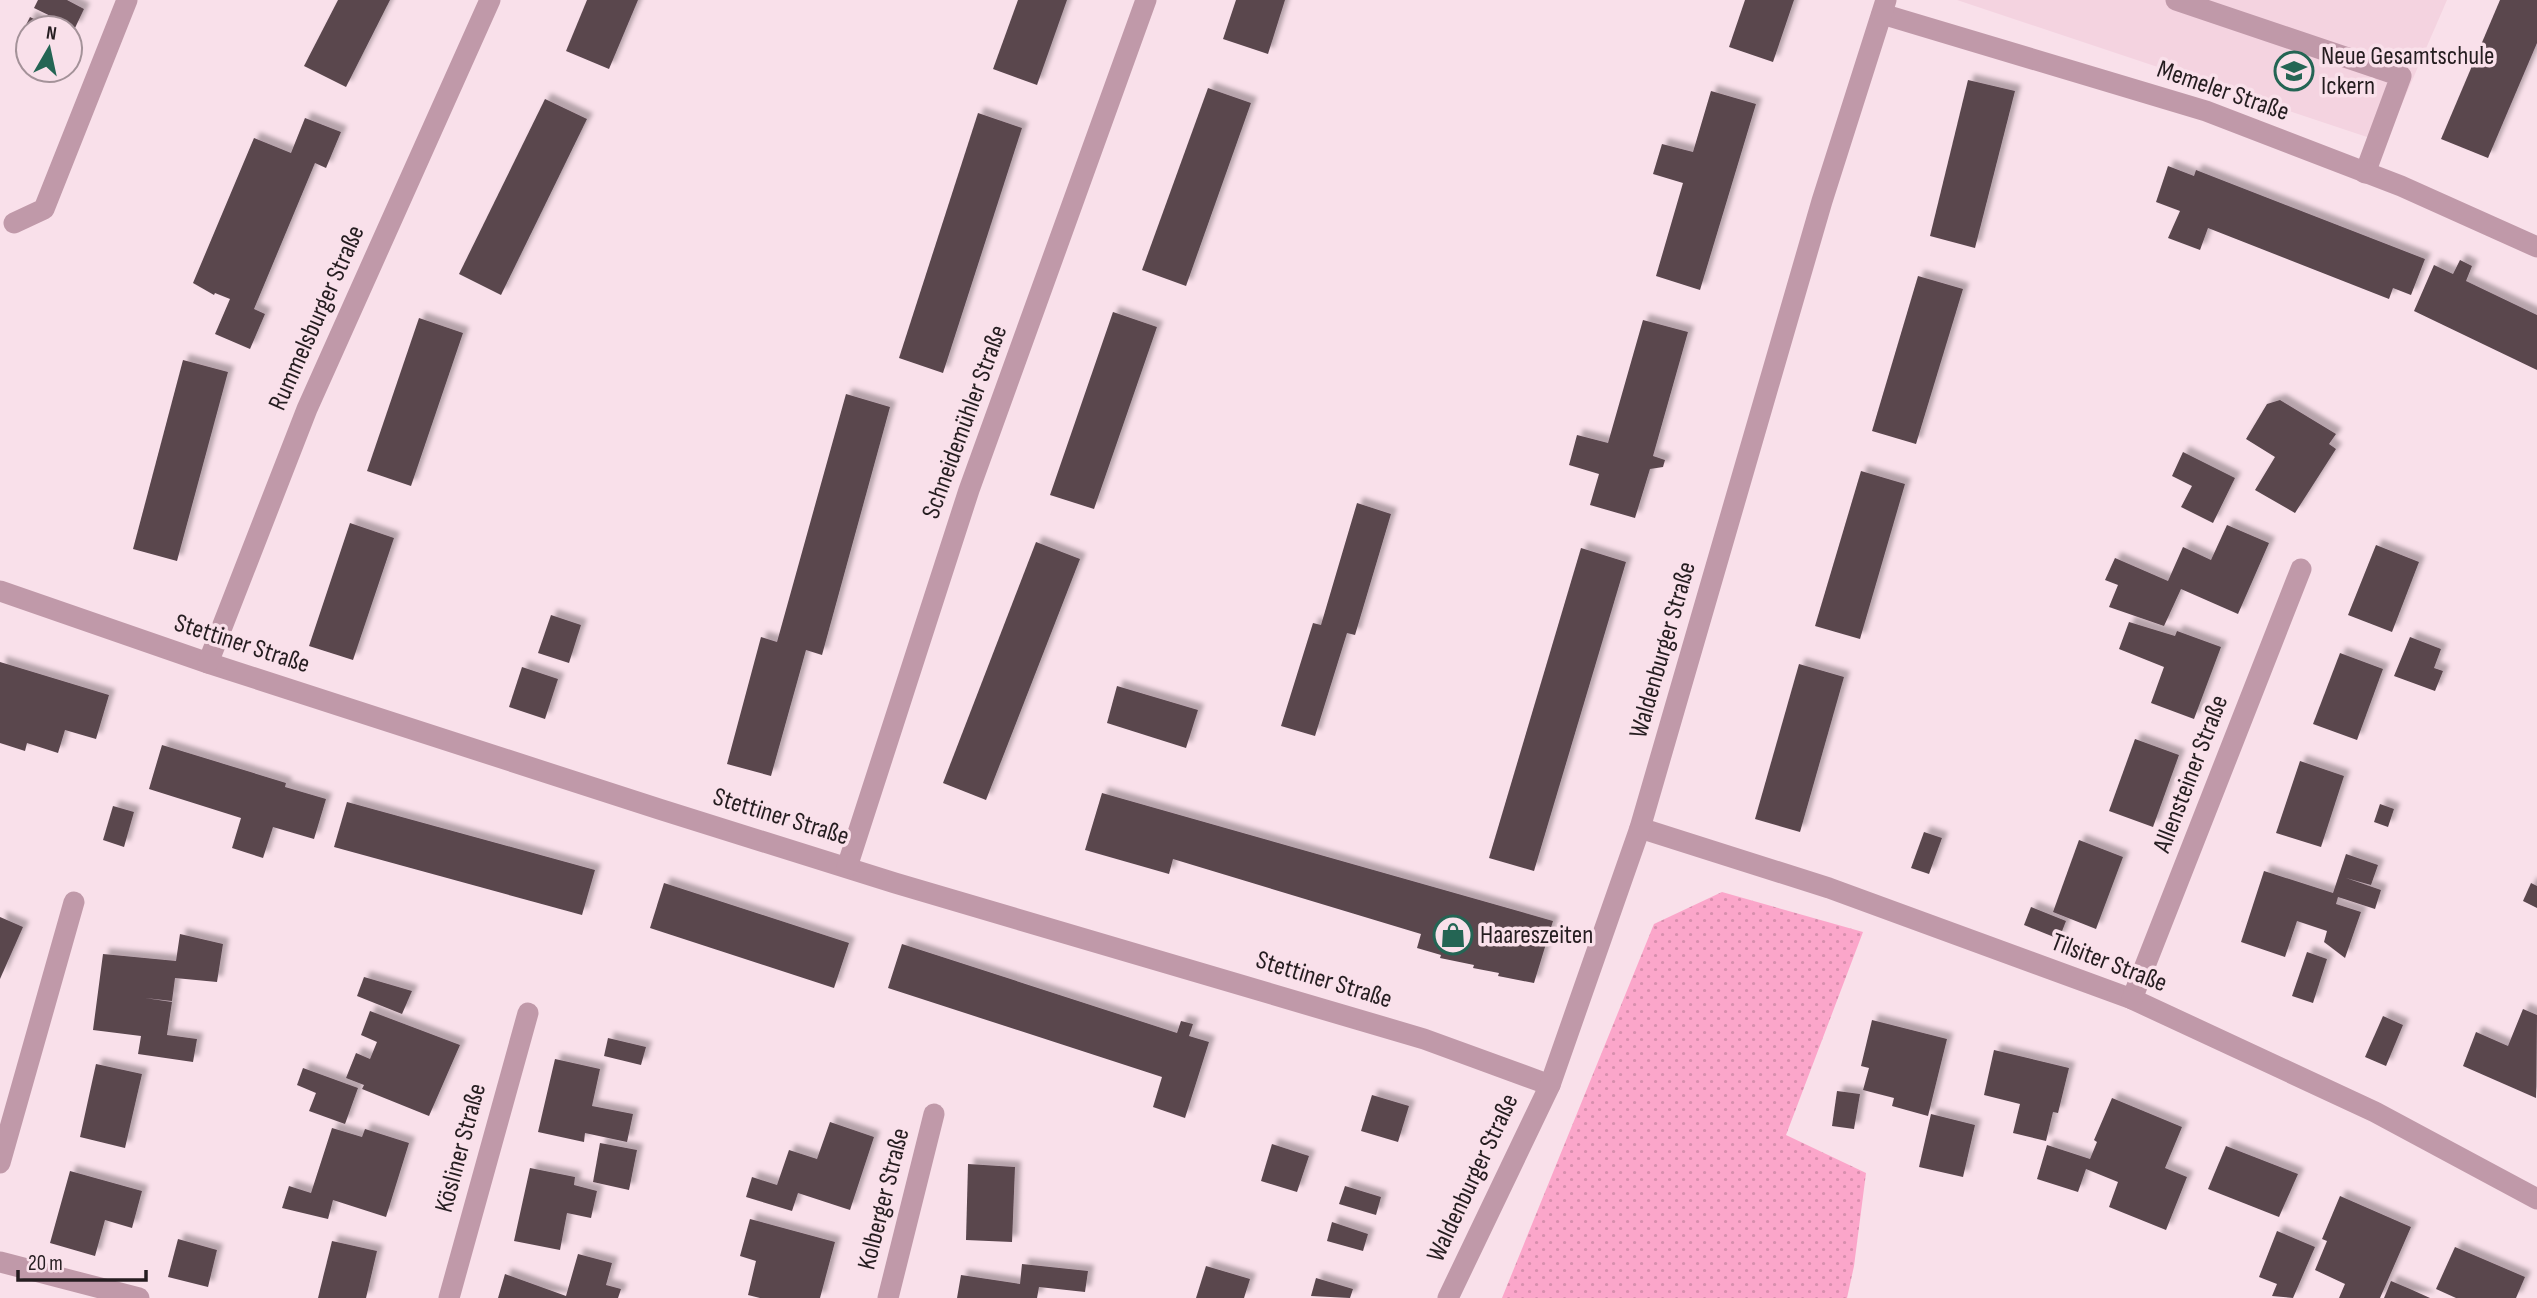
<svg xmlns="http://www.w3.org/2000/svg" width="2537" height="1298" viewBox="0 0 2537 1298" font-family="'Sofia Sans Condensed',sans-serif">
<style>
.built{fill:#f4d3e0}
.park{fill:url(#park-dots)}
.building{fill:#5a464e;filter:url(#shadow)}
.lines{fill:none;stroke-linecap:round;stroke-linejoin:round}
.lane{stroke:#c099a9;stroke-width:21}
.street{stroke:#c099a9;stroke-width:21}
.labels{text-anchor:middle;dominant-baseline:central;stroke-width:7;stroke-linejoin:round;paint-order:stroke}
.poi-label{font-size:26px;fill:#251d20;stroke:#f9e0ea;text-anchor:start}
.street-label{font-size:26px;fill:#251d20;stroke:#f9e0ea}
</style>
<defs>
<pattern id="park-dots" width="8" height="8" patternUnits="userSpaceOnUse" patternTransform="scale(1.75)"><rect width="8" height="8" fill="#fba6ca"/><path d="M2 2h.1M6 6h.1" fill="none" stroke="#d78ead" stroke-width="1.8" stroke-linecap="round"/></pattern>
<filter id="shadow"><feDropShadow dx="6" dy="-6" stdDeviation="2" flood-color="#0004"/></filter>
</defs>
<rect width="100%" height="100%" fill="#f9e0ea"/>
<!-- built -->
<path class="built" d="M1957,0h490l-62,143z"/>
<!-- park -->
<path class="park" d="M1722,892l141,40 -77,203 80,38 -12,93 -7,32h-345l152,-374z"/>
<!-- building -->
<g class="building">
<path d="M38,0h29l17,9 -9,19 -41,-20z"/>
<path d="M338,0h52l-44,87 -42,-21z"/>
<path d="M587,0h51l-29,69 -43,-18z"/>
<path d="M1018,0h49l-30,85 -44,-16z"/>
<path d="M1236,0h49l-17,54 -45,-15z"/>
<path d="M1745,0h49l-21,62 -44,-15z"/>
<path d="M2500,0h37v43l-49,115 -47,-19z"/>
<path d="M30,17l22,11h-24v13l-8,-4z"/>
<path d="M1968,80l47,11 -40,157 -45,-12z"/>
<path d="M1208,88l43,15 -65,183 -44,-16z"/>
<path d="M1711,91l45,13 -56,186 -44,-14 27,-93 -30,-9 9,-30 31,8z"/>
<path d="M545,99l42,20 -86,176 -42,-21z"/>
<path d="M978,113l44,15 -79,245 -44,-15z"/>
<path d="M305,118l36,14 -15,36 -11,-5 -61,146 11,5 -15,35 -35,-15 15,-35 -15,-6 -1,2 -21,-12 61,-145 37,15z"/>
<path d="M2168,166l26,10 2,-6 229,89 -14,36 -18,-7 -4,11 -181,-71 -8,22 -32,-12 12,-27 -24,-9z"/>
<path d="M2460,260l12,6 -6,15 71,34v55l-123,-59 20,-46 19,9z"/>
<path d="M1918,276l45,13 -47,155 -44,-13z"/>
<path d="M1113,312l44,15 -63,182 -44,-14z"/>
<path d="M419,318l44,15 -52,153 -44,-15z"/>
<path d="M1643,320l45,12 -35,124 12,4 -2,7 -13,2 -15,49 -45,-13 9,-31 -30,-9 8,-30 31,8z"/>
<path d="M183,360l45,12 -51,189 -44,-12z"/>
<path d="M846,394l44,13 -68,248 -16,-5 -35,126 -44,-12 34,-127 16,5z"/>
<path d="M2280,400l56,34 -7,10 7,5 -41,64 -40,-23 20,-33 -29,-18 21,-35z"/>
<path d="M2183,452l52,26 -22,45 -32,-16 11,-21 -20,-10z"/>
<path d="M1861,471l44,13 -45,155 -45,-13z"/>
<path d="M1357,503l34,11 -36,121 -8,-2 -32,103 -34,-10 32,-103 8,2z"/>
<path d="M350,523l44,15 -41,122 -44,-14z"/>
<path d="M2227,525l42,18 -31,71 -57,-25 -17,37 -55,-19 9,-22 -13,-5 10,-22 53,23 15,-34 28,13z"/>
<path d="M1036,542l44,17 -94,241 -43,-17z"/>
<path d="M2376,545l43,17 -27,70 -44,-17z"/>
<path d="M1581,548l45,14 -92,309 -45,-13z"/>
<path d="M551,615l30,10 -12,38 -31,-10z"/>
<path d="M2129,622l46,14 2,-5 44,16 -27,72 -43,-16 13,-36 -45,-18z"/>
<path d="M2410,637l31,12 -7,19 9,3 -8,20 -41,-15z"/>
<path d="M2340,653l43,16 -26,71 -44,-16z"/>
<path d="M0,662l109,33 -13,44 -31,-9 -7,23 -31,-10 -2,8 -25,-8z"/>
<path d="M1799,664l45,13 -44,155 -45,-13z"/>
<path d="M522,667l36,12 -13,40 -36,-12z"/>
<path d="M1117,686l81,24 -12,38 -79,-25z"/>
<path d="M2135,739l44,16 -26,72 -44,-16z"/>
<path d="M162,745l124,38 -1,4 41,12 -12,40 -41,-12 -10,31 -31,-10 9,-30 -92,-29z"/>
<path d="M2300,761l44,15 -23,71 -45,-14z"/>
<path d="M1102,793l451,128 -19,62 -36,-7 1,-3 -26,-5 1,-3 -34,-7 1,-3 -24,-7 4,-14 -215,-65 -33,-10 -4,15 -84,-24z"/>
<path d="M347,802l248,68 -13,45 -248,-68z"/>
<path d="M2380,804l14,5 -6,18 -14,-5z"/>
<path d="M113,806l21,6 -10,35 -21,-7z"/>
<path d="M1924,832l18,6 -13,36 -18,-6z"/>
<path d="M2079,840l44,17 -27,72 -43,-17z"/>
<path d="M2346,854l32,11 -7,20 -25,-7 35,12 -6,19 -37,-12 -2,7 25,8 -16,46 -21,-16 3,-11 -30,-10 -12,36 -44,-15 23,-71 69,22z"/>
<path d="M664,883l185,60 -15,45 -184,-60z"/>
<path d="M2531,883l6,3v22l-14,-7z"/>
<path d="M2031,907l35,14 -7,18 -35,-14z"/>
<path d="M0,917l23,10 -23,52z"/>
<path d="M180,934l43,10 -6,38 -42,-4 -3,23 -27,-3 27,4 -5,33 30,4 -4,23 -55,-8 3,-18 -48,-6 10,-76 73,7z"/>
<path d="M902,944l275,89 4,-12 12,3 -4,12 20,6 -24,76 -32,-11 9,-30 -274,-89z"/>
<path d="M2307,952l20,7 -14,44 -21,-7z"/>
<path d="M364,977l48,14 -10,23 -45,-18z"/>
<path d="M2523,1009l14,6 -1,83 -73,-32 13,-34 32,14z"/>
<path d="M370,1011l90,34 -31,71 -67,-27 2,-4 -18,-7 10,-25 14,6 7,-17 -16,-7z"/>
<path d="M2383,1016l20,9 -17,41 -21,-9z"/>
<path d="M1872,1020l75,19 -19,77 -36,-10 2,-8 -31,-8 6,-22 -8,-2z"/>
<path d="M608,1038l38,9 -5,18 -37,-9z"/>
<path d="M1994,1050l75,18 -11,45 -5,-1 -7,29 -33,-8 7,-29 -36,-9z"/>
<path d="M555,1059l45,10 -8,37 41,8 -6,28 -42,-9 -1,9 -46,-10z"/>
<path d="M96,1064l46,10 -17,74 -45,-11z"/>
<path d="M303,1068l55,20 -13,36 -36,-13 7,-18 -19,-8z"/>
<path d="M1837,1091l23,3 -6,35 -22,-3z"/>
<path d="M1372,1095l37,11 -11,36 -37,-11z"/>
<path d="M2112,1098l70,29 -17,41 22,9 -21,53 -57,-23 9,-25 -32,-13 -8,23 -41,-13 10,-34 43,14 7,-17 -3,-2z"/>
<path d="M1931,1114l44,11 -12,52 -44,-10z"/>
<path d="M830,1122l44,15 -24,73 -52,-17 -6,18 -46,-14 6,-20 25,8 12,-35 28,9z"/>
<path d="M332,1128l30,9 3,-8 44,14 -23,74 -53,-17 -5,19 -46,-11 7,-22 22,7z"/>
<path d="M600,1143l37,7 -8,40 -36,-8z"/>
<path d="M1272,1144l37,12 -12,36 -36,-11z"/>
<path d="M2226,1146l72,28 -19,43 -71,-28z"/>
<path d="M968,1164l47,3 -3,75 -46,-2z"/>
<path d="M530,1168l45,9 -1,8 23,6 -6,27 -24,-5 -7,37 -46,-9z"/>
<path d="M70,1171l72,20 -10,37 -27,-8 -10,36 -45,-13z"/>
<path d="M1345,1186l36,11 -5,18 -37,-11z"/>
<path d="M2340,1196l71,31 -31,71h-41l6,-14 -30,-14 12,-29 -5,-2z"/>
<path d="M750,1219l85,23 -15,56h-60l-12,-3 8,-34 -16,-5z"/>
<path d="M1332,1222l36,12 -5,17 -36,-10z"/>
<path d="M2277,1231l38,16 -22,51 -21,-2 5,-12 -18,-7z"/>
<path d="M178,1239l39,11 -9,37 -40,-10z"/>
<path d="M332,1241l45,10 -11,47h-48z"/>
<path d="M2455,1247l70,30 -9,21h-60l-20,-9z"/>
<path d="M578,1254l34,9 -6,22 15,4 -3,9h-120l7,-24 61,22z"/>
<path d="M1022,1264l66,7 -3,21 -46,-5 -2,11h-80l4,-23 59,9z"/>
<path d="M1206,1266l44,13 -6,19h-48z"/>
<path d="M1316,1278l37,11 -3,9 -39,-2z"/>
<path d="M2391,1281l19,8 20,9h-46z"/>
</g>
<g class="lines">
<!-- lane -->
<g class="lane">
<path d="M2176,0l225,76 -36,97"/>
<path d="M14,223l30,-14 83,-209"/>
</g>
<!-- street -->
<g class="street">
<path d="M1882,14l324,97 195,75 136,61"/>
<path d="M0,591l208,72 451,146 236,74 529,156 126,46"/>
<path d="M208,663l99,-254 183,-409"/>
<path d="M1640,828l189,60 303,111 243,113 162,87"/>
<path d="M847,867l122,-377 177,-490"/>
<path d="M2132,999l169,-430"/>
<path d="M0,1163l74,-261"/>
<path d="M0,1262l139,36"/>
<path d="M449,1298l79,-285"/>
<path d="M888,1298l46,-184"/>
<path d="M1448,1298l102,-213 90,-257 182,-627 64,-201"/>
</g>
</g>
<!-- icons -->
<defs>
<symbol id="school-ring" viewBox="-11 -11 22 22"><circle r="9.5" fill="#f9e0ea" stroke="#246554" stroke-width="1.5"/><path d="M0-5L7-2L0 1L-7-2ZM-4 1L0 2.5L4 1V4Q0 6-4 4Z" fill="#246554"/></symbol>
<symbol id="shop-ring" viewBox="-11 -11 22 22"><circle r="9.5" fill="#f9e0ea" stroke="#246554" stroke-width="1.5"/><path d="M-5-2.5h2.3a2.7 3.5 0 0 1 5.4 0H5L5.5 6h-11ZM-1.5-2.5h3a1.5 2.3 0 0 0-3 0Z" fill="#246554"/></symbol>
</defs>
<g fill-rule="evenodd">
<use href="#school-ring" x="2272" y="49" width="44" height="44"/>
<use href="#shop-ring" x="1431" y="913" width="44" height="44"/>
</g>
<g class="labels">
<!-- poi labels -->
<g class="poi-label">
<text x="2321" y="56">Neue Gesamtschule<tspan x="2321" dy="30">Ickern</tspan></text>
<text x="1480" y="935">Haareszeiten</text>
</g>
<!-- street labels -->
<g class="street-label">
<text transform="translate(2223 91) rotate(19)">Memeler Straße</text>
<text transform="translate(317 318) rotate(-66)">Rummelsburger Straße</text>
<text transform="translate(965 422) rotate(-70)">Schneidemühler Straße</text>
<text transform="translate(242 644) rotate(18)">Stettiner Straße</text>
<text transform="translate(1663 650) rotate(-74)">Waldenburger Straße</text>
<text transform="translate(2191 774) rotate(-69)">Allensteiner Straße</text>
<text transform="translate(781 817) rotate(17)">Stettiner Straße</text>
<text transform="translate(2109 963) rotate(21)">Tilsiter Straße</text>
<text transform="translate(1324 980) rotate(17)">Stettiner Straße</text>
<text transform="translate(461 1148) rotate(-75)">Kösliner Straße</text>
<text transform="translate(1473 1178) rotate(-65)">Waldenburger Straße</text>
<text transform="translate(884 1199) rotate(-76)">Kolberger Straße</text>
</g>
</g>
<!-- north arrow -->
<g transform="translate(49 49) rotate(9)"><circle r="33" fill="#f9e0ea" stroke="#a49299" stroke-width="2"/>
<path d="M0-5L12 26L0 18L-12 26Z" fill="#246554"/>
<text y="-10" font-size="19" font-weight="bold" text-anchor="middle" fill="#251d20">N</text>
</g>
<!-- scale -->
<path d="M18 1270v10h128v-10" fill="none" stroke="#251d20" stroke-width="3.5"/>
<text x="28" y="1270" font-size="21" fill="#251d20" stroke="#f9e0ea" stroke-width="5" paint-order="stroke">20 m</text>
</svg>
